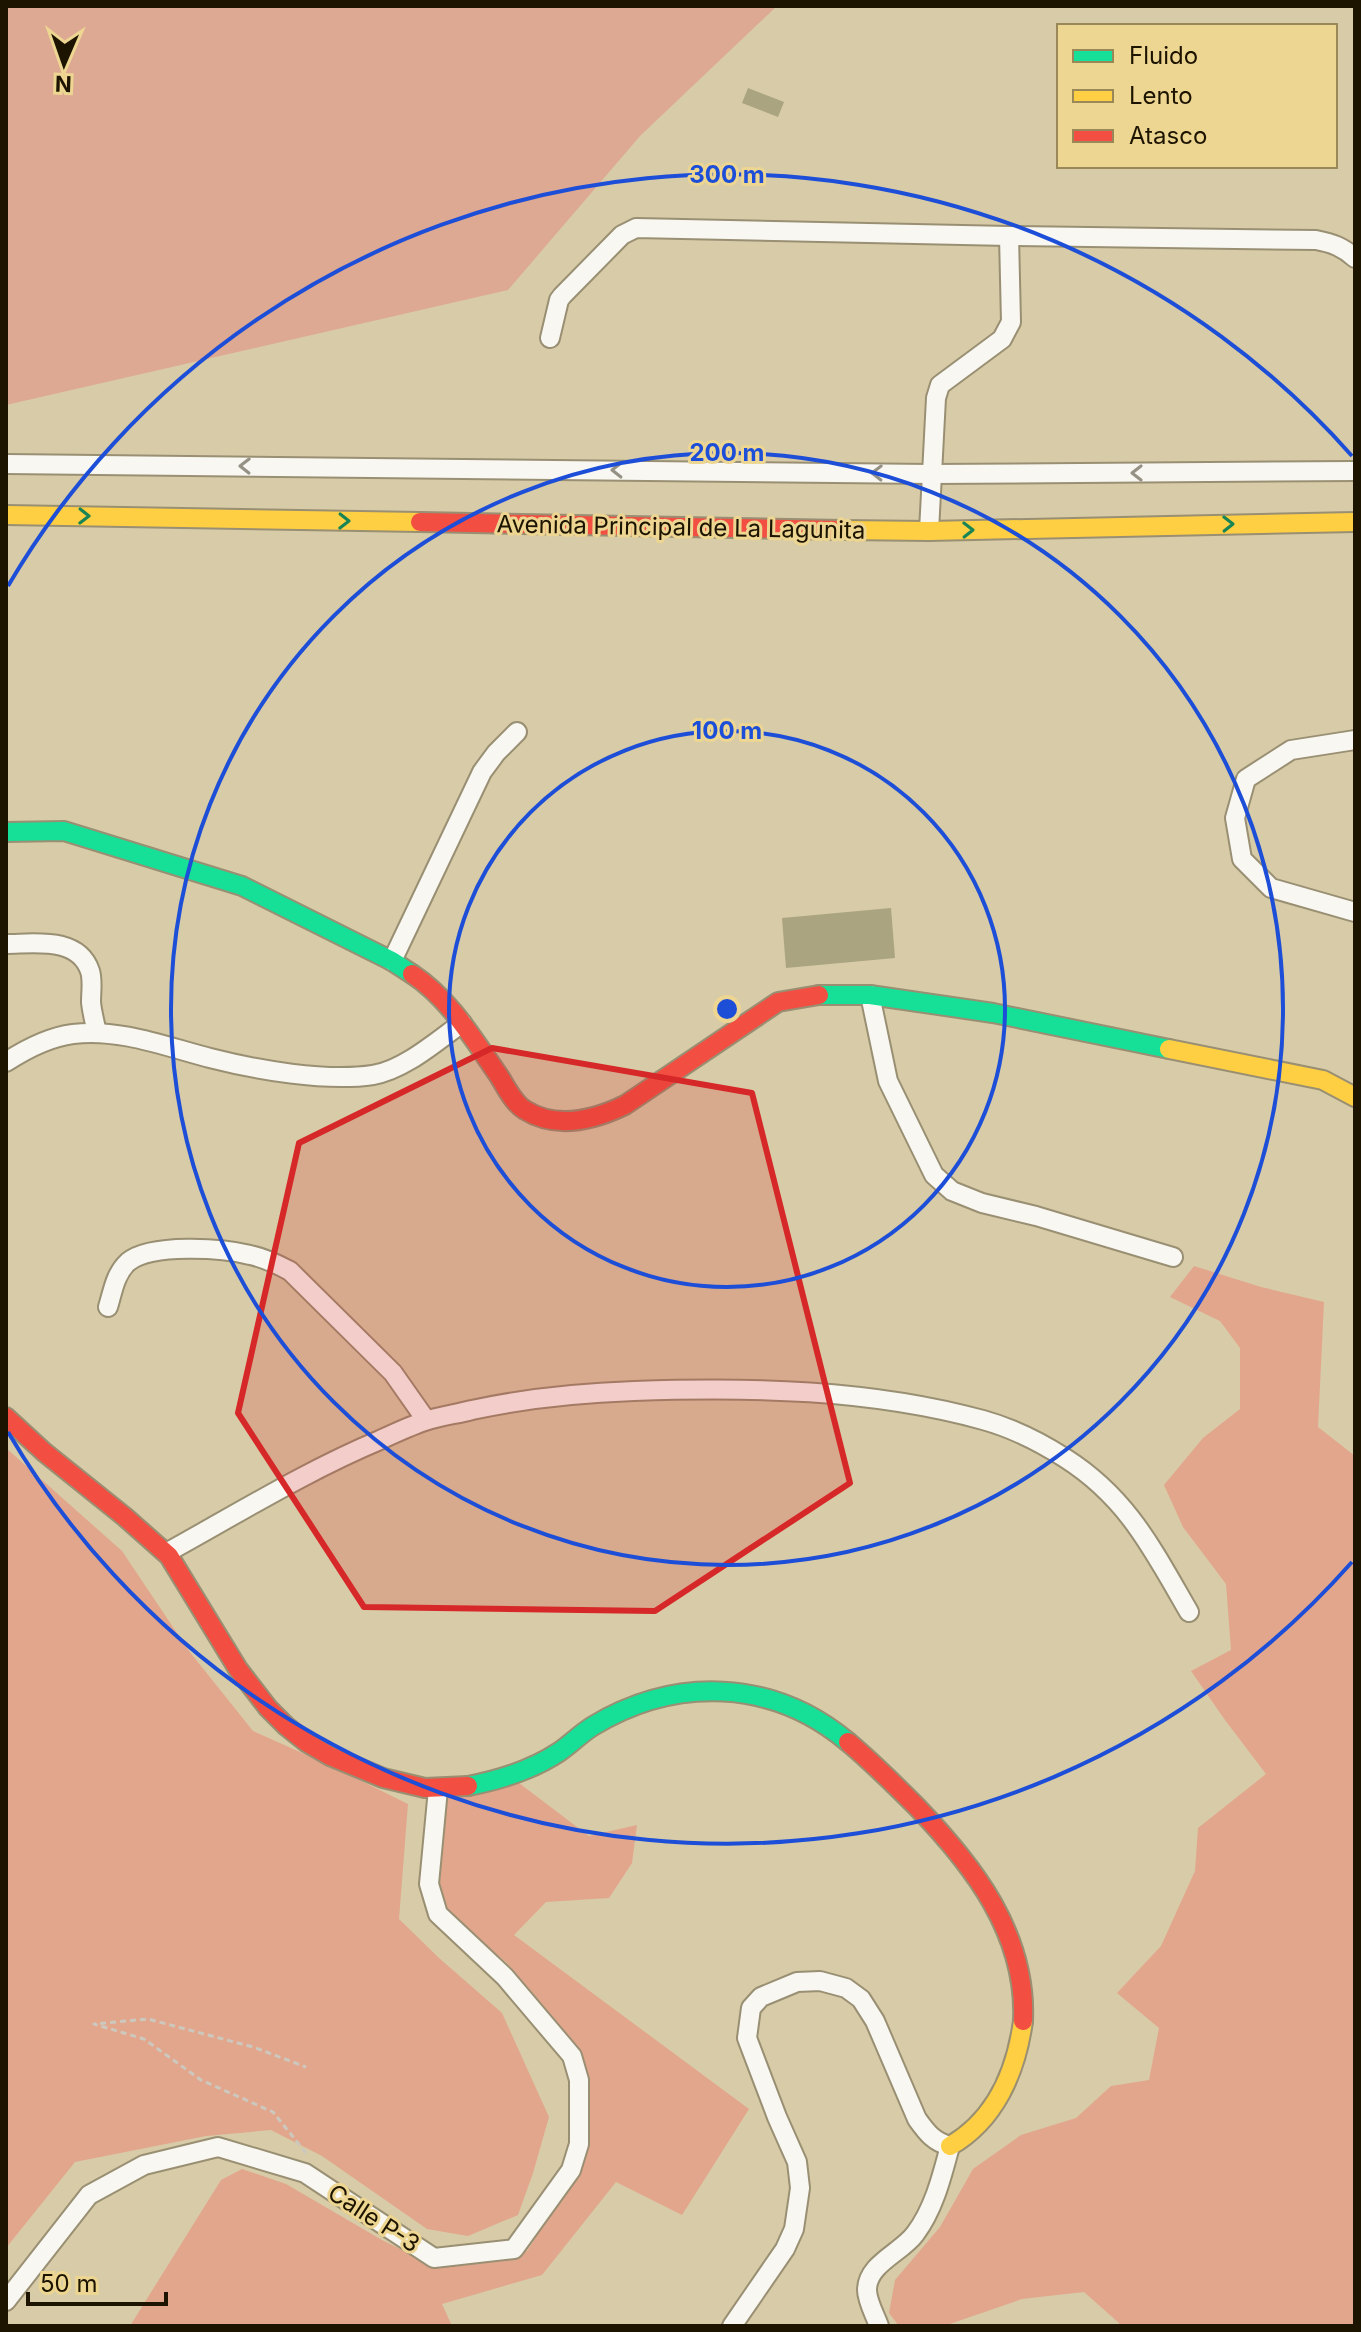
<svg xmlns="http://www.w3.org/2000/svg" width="1361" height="2332" viewBox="0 0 1361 2332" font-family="Inter,sans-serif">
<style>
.green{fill:#dea992}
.forest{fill:#e2a68d}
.building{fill:#aaa480}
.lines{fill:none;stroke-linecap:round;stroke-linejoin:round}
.street-casing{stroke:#998f73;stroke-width:22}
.fast-casing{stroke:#998f73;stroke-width:22}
.slow-casing{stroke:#998f73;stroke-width:22}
.jam-casing{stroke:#998f73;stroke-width:22}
.path{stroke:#cdc8bd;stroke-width:3;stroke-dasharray:6 4;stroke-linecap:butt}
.street{stroke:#f9f7f2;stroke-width:18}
.fast{stroke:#16e098;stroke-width:18}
.slow{stroke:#ffcf43;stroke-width:18}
.jam{stroke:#f24e42;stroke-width:18}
.oneway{stroke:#969185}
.oneway2{stroke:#198454}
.marked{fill:#d62828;fill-opacity:0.2;stroke:#d62828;stroke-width:6;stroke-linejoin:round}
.ring{fill:none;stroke:#1d4ed8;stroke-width:4}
.labels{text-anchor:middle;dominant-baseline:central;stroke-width:6;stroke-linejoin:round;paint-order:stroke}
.street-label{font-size:24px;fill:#1d1400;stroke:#edd592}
.centre{fill:#1d4ed8;stroke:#edd592;stroke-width:4}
.ring-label{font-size:24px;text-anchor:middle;font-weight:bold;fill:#1d4ed8;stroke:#edd592;stroke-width:6;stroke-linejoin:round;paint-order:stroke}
</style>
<rect width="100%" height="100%" fill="#d8cba7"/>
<!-- green -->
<path class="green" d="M6,6h771l-137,130 -132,154 -502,115z"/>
<!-- forest -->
<g class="forest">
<path d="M1194,1266l67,21 63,15 -6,125 37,29v870h-236v-3l-35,-31 -62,7 -78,27h-45l-10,-13 6,-33 45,-53 33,-58 48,-34 55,-17 35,-32 38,-6 10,-52 -42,-35 44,-47 34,-75 3,-43 68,-54 -41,-54 -34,-49 40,-21 -5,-66 -43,-57 -19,-42 39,-47 37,-29v-61l-20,-27 -50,-24z"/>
<path d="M6,1448l116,103 67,100 64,80 74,33 81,40 -9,115 40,39 63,55 47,104 -16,56 -15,42 -50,21 -41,-7 -105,-73 -51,-26 -65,6 -131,26 -69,86z"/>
<path d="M511,1777l78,59 48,-11 -5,38 -23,35 -63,4 -32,33 235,174 -67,106 -66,-33 -74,93 -100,29 10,22h-322l91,-146 21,-11 44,15 96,56 55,27 90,-16 54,-84 -1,-118 -74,-87 -72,-59 8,-117z"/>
</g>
<!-- building -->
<g class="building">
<path d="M748,88l36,14 -6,15 -36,-14z"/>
<path d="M891,908l4,50 -109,10 -4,-50z"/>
</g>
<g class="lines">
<defs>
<g id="street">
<path d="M550,338l9,-38 3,-4 60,-61 14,-7 373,8 307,4c16,3 27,7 39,18"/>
<path d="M6,464l925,10 424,-3"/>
<path d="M929,531l7,-133 4,-13 62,-46 9,-17 -2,-86"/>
<path d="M1355,740l-64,10 -45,29 -11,39 7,41 29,29 84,24"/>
<path d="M6,944c28,0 72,-8 84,27 3,9 1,21 1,31 1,11 4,21 6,31"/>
<path d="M392,961l90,-189 14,-19 21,-21"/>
<path d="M870,995l18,86 46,94 18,16 30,12 54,13 137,41"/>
<path d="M6,1062c20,-13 43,-25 67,-28 46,-6 94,13 137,24 47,12 115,24 163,17 31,-5 64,-34 89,-52"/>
<path d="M108,1307c5,-16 7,-33 20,-45 23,-19 95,-14 122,-7 15,3 27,9 40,16l103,102 33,47"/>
<path d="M166,1553c71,-39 140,-82 214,-113 15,-7 30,-14 45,-19 15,-5 32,-7 47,-11 55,-12 106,-17 162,-19 116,-4 236,-2 349,29 29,8 57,22 82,38 63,40 88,92 124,154"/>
<path d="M6,2301l83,-106 55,-30 74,-18 87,26 129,85 80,-9 57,-79 8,-26v-64l-7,-24 -67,-79 -67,-63 -9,-30 9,-95"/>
<path d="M732,2326l53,-77 9,-20 6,-41 -3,-26 -20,-45 -30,-79 4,-30 10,-11 36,-15 23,-1 26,7 15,11 14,22 42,98c10,14 17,23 33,27 -8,30 -16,63 -35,88 -14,19 -48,30 -48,56 0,11 8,25 12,36"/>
</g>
<g id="fast">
<path d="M6,832l58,-1 178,55 150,75 20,13"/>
<path d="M819,995h51l123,18 176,36"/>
<path d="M468,1786c31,-6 64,-16 91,-34 12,-8 21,-18 34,-26 83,-50 180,-47 255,16"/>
</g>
<g id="slow">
<path d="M6,515l414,7"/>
<path d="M843,530l86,1 426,-9"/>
<path d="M1169,1049l154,31 32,17"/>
<path d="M950,2146c45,-26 66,-74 73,-125"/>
</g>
<g id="jam">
<path d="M420,522l423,8"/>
<path d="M412,974c37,24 62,66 87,102 7,11 15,28 26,34 32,20 69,10 100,-5l153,-103 41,-7"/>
<path d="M6,1417l38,35 81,65 44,39 69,113 30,39 18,18 20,16 24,14 53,22 42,10 43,-2"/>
<path d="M848,1742c24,20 46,42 68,64 57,59 111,128 107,215"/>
</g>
</defs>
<!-- street casing -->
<use href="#street" class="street-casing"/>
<!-- fast casing -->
<use href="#fast" class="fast-casing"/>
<!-- slow casing -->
<use href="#slow" class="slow-casing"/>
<!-- jam casing -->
<use href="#jam" class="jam-casing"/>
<!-- path -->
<path class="path" d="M306,2153l-33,-41 -72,-32 -57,-41 -50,-15 54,-5 105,28 53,20"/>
<!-- street -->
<use href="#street" class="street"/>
<!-- fast -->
<use href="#fast" class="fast"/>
<!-- slow -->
<use href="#slow" class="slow"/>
<!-- jam -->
<use href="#jam" class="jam"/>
</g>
<!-- one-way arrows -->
<defs><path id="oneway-chevron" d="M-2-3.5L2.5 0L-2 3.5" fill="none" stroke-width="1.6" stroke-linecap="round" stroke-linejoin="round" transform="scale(2)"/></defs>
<g class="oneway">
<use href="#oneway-chevron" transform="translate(245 466) rotate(-179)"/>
<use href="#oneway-chevron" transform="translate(617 470) rotate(-179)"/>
<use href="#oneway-chevron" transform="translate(877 473) rotate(-179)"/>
<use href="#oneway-chevron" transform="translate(1137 473) rotate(180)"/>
</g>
<g class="oneway2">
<use href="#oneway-chevron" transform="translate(84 516) rotate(1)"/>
<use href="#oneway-chevron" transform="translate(344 521) rotate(1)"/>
<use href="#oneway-chevron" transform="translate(1228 524) rotate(-1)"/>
<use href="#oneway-chevron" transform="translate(968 530) rotate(-1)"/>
</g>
<!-- marked area -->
<path class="marked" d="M492,1048l260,45 98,390 -195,128 -291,-4 -126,-194 61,-270z"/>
<!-- distance rings -->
<g class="ring">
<circle cx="727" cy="1009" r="278"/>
<circle cx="727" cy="1009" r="556"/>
<path d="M1352 1562A834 834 0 0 1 8 1432M8 586A834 834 0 0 1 1352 456"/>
</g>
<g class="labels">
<!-- street labels -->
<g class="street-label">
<text transform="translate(681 527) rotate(1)">Avenida Principal de La Lagunita</text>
<text transform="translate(374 2218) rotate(33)">Calle P-3</text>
</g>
</g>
<circle cx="727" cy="1009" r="12" class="centre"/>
<g class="ring-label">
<text x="727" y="183">300 m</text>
<text x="727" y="461">200 m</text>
<text x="727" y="739">100 m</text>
</g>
<!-- border -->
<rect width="1361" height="2332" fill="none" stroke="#1d1400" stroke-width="16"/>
<!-- legend -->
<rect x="1057" y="24" width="280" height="144" fill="#edd592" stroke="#9a8858" stroke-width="2"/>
<rect x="1073" y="50" width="40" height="12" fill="#16e098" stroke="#9a8858" stroke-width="2"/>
<text x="1129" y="64" font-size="24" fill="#1d1400">Fluido</text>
<rect x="1073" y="90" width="40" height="12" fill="#ffcf43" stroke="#9a8858" stroke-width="2"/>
<text x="1129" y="104" font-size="24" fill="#1d1400">Lento</text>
<rect x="1073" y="130" width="40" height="12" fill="#f24e42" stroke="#9a8858" stroke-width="2"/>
<text x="1129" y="144" font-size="24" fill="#1d1400">Atasco</text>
<!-- north arrow -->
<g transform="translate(64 64) rotate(182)" stroke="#edd592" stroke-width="6" paint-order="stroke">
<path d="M0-6L14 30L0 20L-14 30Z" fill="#1d1400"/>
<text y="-12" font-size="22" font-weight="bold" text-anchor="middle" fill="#1d1400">N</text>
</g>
<!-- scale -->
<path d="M28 2292v12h138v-12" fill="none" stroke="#1d1400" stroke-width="4"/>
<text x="40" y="2292" font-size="24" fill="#1d1400" stroke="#edd592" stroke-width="6" paint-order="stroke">50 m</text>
</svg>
